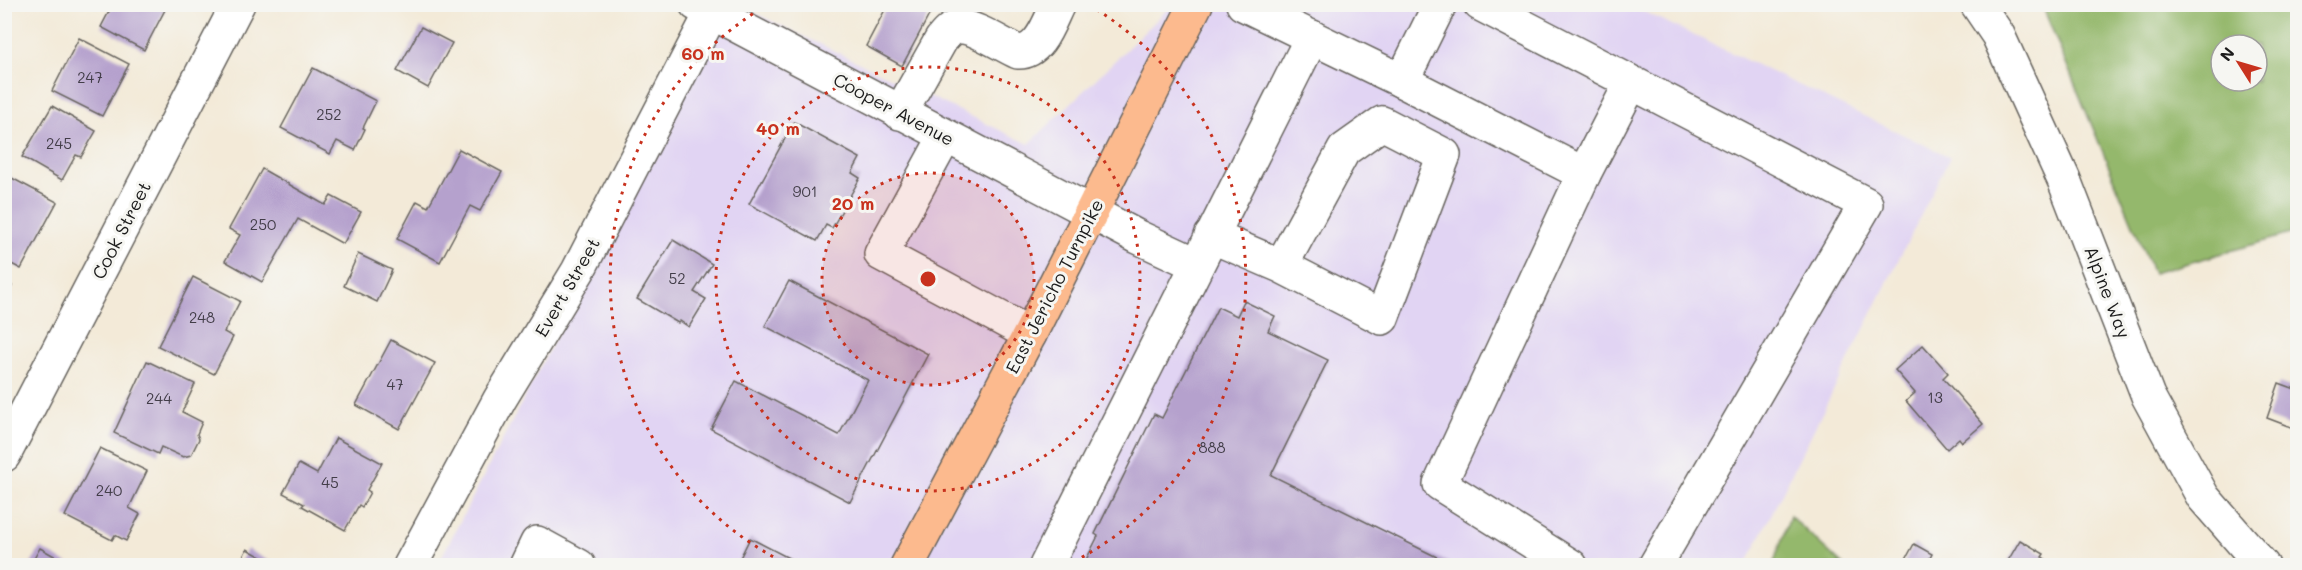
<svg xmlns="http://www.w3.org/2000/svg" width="2302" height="570" viewBox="0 0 2302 570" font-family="Mali,sans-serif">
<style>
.built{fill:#e1d4f3}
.forest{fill:#94b86c;stroke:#586a44;stroke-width:1.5;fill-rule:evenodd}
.building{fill:#b5a1cd}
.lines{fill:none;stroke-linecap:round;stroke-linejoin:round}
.minor-casing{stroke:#67645e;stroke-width:36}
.major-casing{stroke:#67645e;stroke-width:36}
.minor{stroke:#fff;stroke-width:33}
.major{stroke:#fcba8e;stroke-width:33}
.ring{fill:none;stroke:#c8321e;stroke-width:3;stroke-dasharray:3 6}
.labels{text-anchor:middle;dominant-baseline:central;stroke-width:6;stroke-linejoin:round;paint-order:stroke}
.number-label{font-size:15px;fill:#423d48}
.street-label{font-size:18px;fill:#1c1c1c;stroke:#f6f6f2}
.centre{fill:#c8321e;stroke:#f6f6f2;stroke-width:3}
.ring-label{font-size:18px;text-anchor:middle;font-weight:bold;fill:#c8321e;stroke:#f6f6f2;stroke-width:6;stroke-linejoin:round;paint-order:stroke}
</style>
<rect width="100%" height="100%" fill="#f6f6f2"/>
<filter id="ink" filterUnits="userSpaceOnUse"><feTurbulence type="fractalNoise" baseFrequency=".0167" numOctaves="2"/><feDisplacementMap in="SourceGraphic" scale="12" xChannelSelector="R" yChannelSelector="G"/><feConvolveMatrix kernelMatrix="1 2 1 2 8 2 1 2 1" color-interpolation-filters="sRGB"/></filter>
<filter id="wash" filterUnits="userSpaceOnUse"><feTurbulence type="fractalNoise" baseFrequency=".008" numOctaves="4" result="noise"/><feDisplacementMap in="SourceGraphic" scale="24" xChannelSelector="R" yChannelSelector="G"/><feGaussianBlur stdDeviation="1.35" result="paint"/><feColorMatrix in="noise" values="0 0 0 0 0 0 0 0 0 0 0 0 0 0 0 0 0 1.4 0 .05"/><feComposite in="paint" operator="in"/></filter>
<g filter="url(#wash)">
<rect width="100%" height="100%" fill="#f3ead8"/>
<!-- built -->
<path class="built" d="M728,5h10l291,139 143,-139h458l320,152 -204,408 -1309,1z"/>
<!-- forest -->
<g class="forest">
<path d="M2042,5h255v227l-144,41zM2221,45h36v36h-36z"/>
<path d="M1790,516l53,49h-70z"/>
</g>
<g id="blocks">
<!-- building -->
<g class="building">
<path d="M113,4h55l-24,46 -43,-23z"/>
<path d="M888,4h47l-33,62 -36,-20z"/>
<path d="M421,27l31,16 -24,45 -31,-17z"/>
<path d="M79,38l50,26 -27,52 -50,-25z"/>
<path d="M313,68l63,33 -13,27 2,1 -10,21 -18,-9 -7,13 -49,-26z"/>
<path d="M52,106l44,25 -15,26 -5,-2 -14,25 -40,-23z"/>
<path d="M794,122l66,36 -8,15 8,5 -28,50 -6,-3 -9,16 -68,-37z"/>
<path d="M459,149l43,23 -22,39 -10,-5 -30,56 -43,-23 20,-38 11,6z"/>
<path d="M262,169l63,36 6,-9 30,16 -18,32 -45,-25 -36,63 -37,-21 15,-26 -11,-6z"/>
<path d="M8,176l49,26 -36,67 -17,-9v-77z"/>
<path d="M673,240l39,24 -18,28 12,7 -17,28 -9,-6 -2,2 -41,-24z"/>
<path d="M358,254l34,16 -15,32 -33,-16z"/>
<path d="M193,277l47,24 -16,31 9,5 -19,37 -56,-28z"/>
<path d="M789,281l139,73 -78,148 -139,-73 25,-48 103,54 29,-55 -103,-54z"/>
<path d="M4,282l8,4 -8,14z"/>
<path d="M1244,301l31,15 -7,15 60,29 -57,115 184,91h-372l15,-30 -3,-2 59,-120 8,4 56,-111 19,9z"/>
<path d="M391,340l44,23 -36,66 -43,-24z"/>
<path d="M1923,345l25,28 -5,5 40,46 -21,18 -3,-4 -12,11 -41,-48 9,-8 -20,-23z"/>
<path d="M147,361l48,23 -13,28 20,10 -5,12 2,5 -8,16 -8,2 -22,-10 -3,7 -44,-21z"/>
<path d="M2279,383l19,7v43l-4,-1 2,-3 -29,-11z"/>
<path d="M336,438l46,25 -15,27 3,2 -8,15 -3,-2 -14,25 -43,-24 2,-2 -21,-11 16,-29 18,10z"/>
<path d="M100,448l47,23 -18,37 11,6 -14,27 -11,-6 -3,5 -47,-24z"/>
<path d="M750,538l54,28h-68z"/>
<path d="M2020,540l24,14 -2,3 14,9h-51z"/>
<path d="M1914,544l18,10 -6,12h-24z"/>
<path d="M40,548l32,18h-42z"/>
<path d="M247,549l31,17h-40z"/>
</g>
</g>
</g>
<g filter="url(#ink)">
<use href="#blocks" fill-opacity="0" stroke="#67645e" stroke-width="1.5"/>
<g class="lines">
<defs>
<g id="minor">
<path d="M696,4l442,233 58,27"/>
<path d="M1243,4l159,77 182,93 -144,310 131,82"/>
<path d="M1480,4l386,200 -211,362"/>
<path d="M1977,4l21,31 66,145 84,216 55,101 60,69"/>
<path d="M1402,81l38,-77"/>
<path d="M900,113l41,-73c5,-6 10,-13 19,-13 14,-1 44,19 58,25 22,1 31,-30 40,-48"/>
<path d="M945,137l-64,117 149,80"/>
<path d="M1584,174l47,-91"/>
<path d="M1211,236l70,30 63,-116 38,-27 62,32 -62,163 -101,-52"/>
<path d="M4,455l234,-451"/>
<path d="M410,566l90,-167 78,-128 138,-267"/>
<path d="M526,566l11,-23 42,23"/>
<path d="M1046,566l266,-529"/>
</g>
<path id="major" d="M907,566l123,-232 166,-330"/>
</defs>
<!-- minor casing -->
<use href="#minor" class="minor-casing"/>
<!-- major casing -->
<use href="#major" class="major-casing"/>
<!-- minor -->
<use href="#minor" class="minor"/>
<!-- major -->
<use href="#major" class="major"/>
</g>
</g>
<!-- distance rings -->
<circle cx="928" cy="279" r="106" fill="#c8321e" fill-opacity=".12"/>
<g class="ring">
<circle cx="928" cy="279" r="106"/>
<circle cx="928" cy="279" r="212"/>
<path d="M789 565A318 318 0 0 1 767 5M1089 5A318 318 0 0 1 1067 565"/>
</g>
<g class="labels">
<!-- number labels -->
<g class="number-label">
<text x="90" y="77">247</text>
<text x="329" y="114">252</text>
<text x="59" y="143">245</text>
<text x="805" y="191">901</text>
<text x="263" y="224">250</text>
<text x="677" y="278">52</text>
<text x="202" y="317">248</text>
<text x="395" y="384">47</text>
<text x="1935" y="397">13</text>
<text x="159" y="398">244</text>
<text x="1212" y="447">888</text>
<text x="330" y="482">45</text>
<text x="109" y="490">240</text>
</g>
<!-- street labels -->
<g class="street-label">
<text transform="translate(894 109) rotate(28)">Cooper Avenue</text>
<text transform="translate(121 230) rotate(-63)">Cook Street</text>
<text transform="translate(1054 286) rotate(-63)">East Jericho Turnpike</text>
<text transform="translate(567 287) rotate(-60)">Evert Street</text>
<text transform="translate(2108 292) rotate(69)">Alpine Way</text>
</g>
</g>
<circle cx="928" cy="279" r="9" class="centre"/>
<g class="ring-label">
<text x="703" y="60">60 m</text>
<text x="778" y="135">40 m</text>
<text x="853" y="210">20 m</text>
</g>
<!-- margin -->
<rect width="2302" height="570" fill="none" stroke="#f6f6f2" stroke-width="24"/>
<!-- north arrow -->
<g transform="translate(2239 63) rotate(307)"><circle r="28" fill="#f6f6f2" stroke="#9f9f9c" stroke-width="1.5"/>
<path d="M0-4.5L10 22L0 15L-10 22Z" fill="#c8321e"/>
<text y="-9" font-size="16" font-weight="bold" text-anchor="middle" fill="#1c1c1c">N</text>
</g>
</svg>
